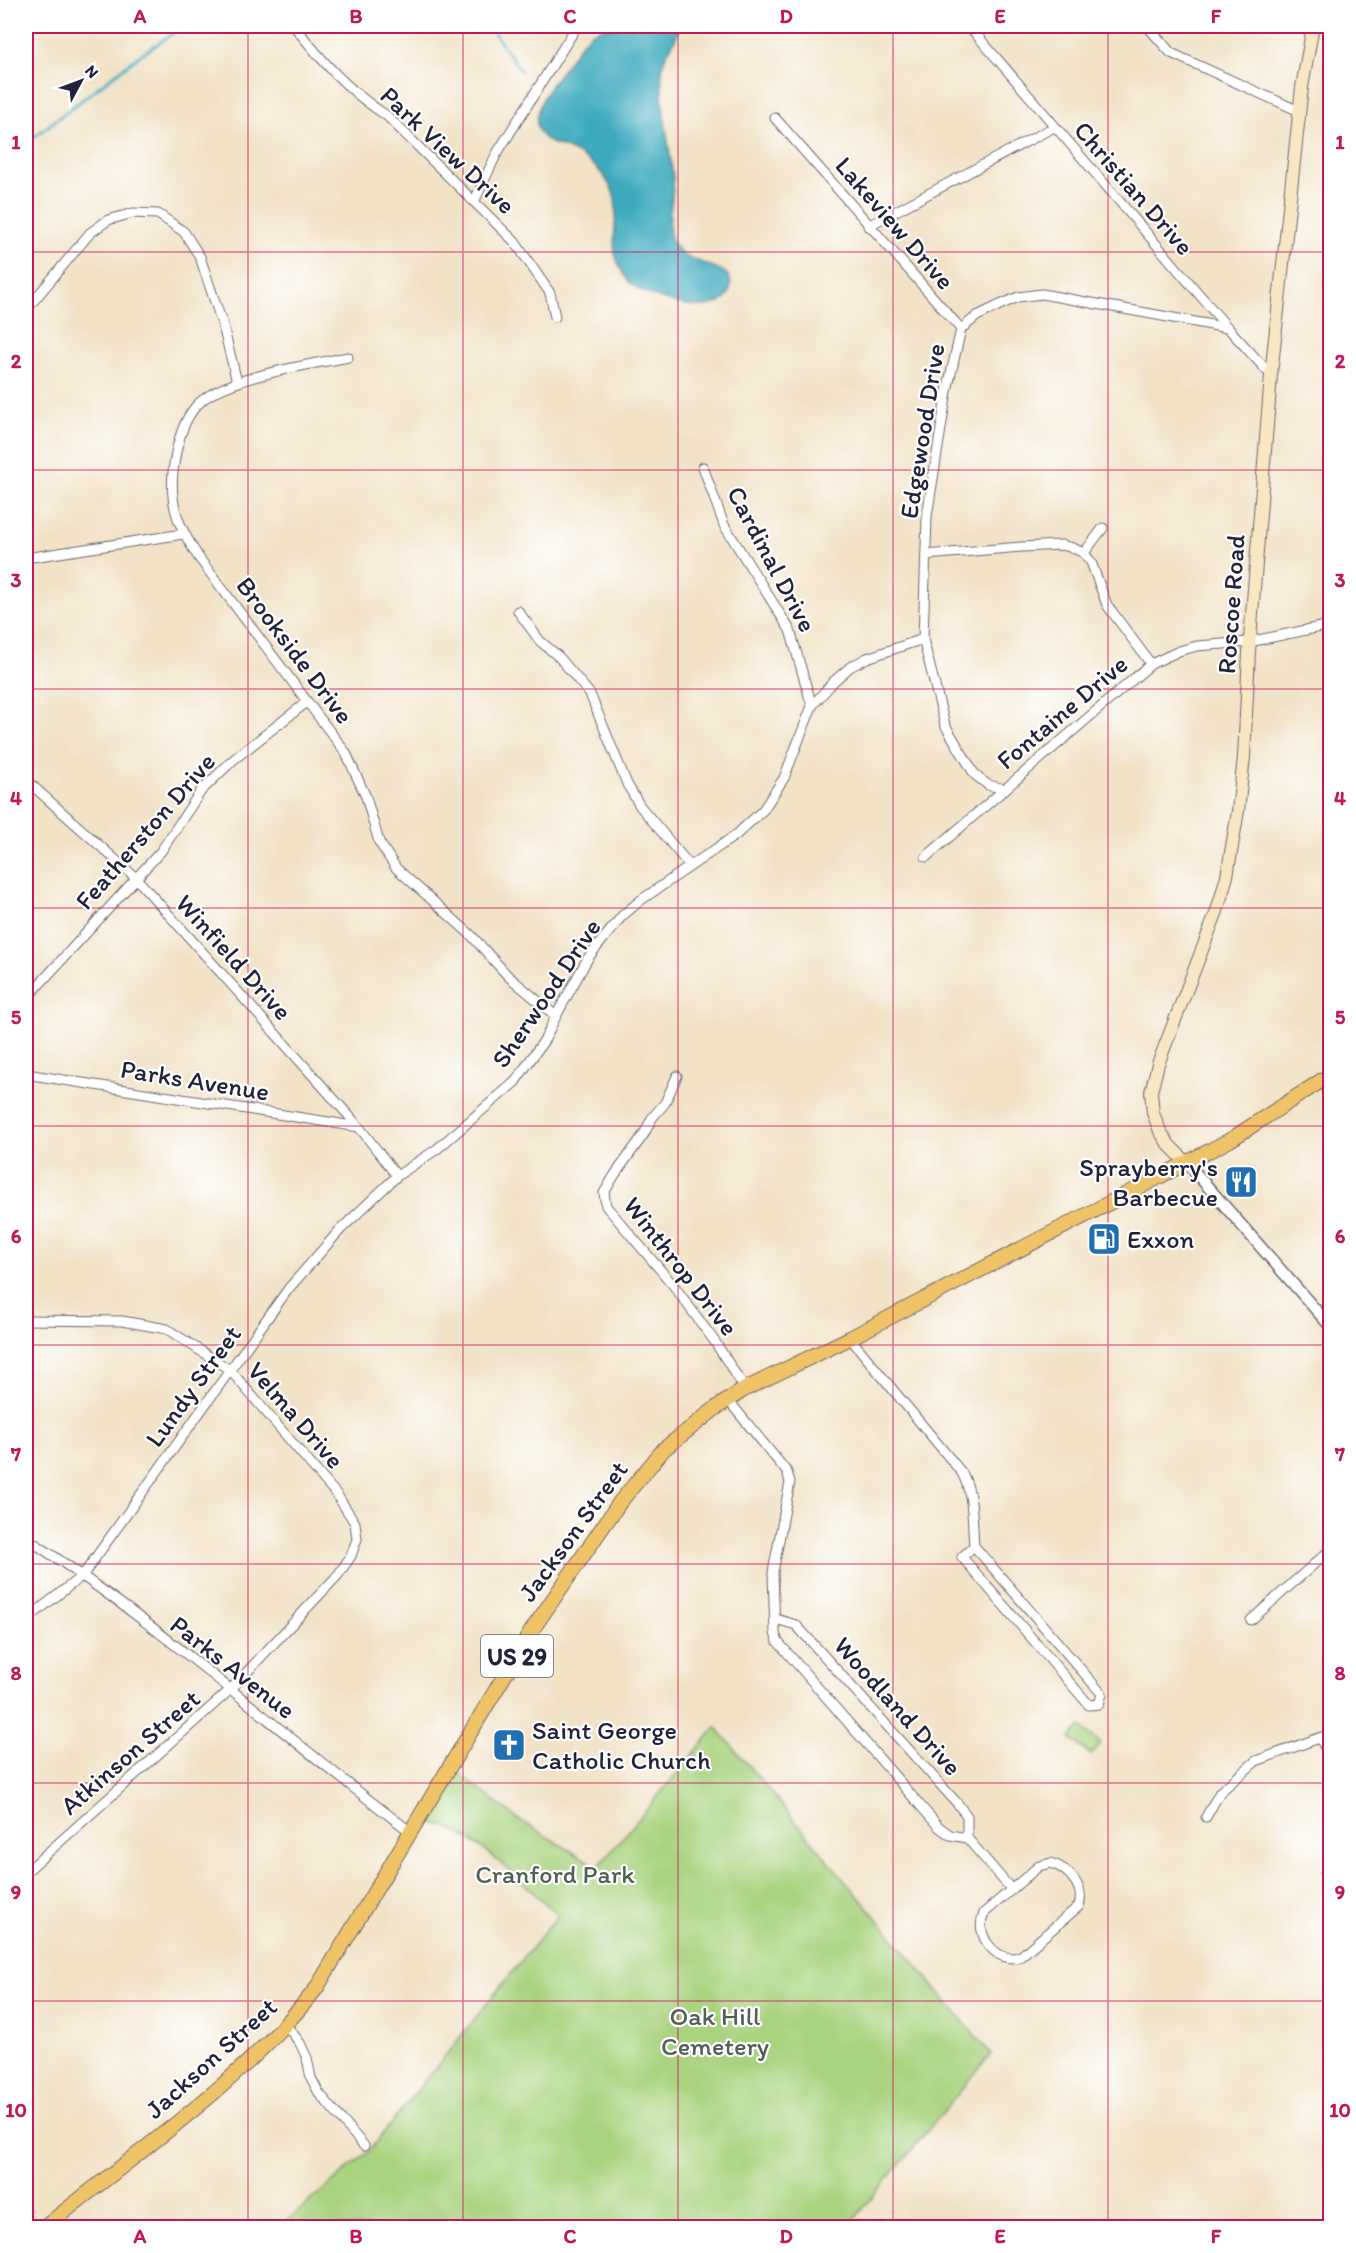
<svg xmlns="http://www.w3.org/2000/svg" width="1356" height="2253" viewBox="0 0 1356 2253" font-family="Itim,sans-serif">
<style>
.green{fill:#a9d37f;stroke:#667a5d;stroke-width:1.5}
.water{fill:#3eaabe;stroke:#30667c;stroke-width:1.5}
.lines{fill:none;stroke-linecap:round;stroke-linejoin:round}
.stream{stroke:#3eaabe;stroke-width:3}
.minor-casing{stroke:#6b656c;stroke-width:11}
.tertiary-casing{stroke:#6b656c;stroke-width:13}
.secondary-casing{stroke:#6b656c;stroke-width:14}
.primary-casing{stroke:#6b656c;stroke-width:16}
.minor{stroke:#fff;stroke-width:9}
.tertiary{stroke:#fff;stroke-width:10}
.secondary{stroke:#f9e7c3;stroke-width:12}
.primary{stroke:#efc469;stroke-width:14}
.grid{fill:none;stroke:#c2185b;stroke-width:1.5;stroke-opacity:0.55}
.labels{text-anchor:middle;dominant-baseline:central;stroke-width:4.5;stroke-linejoin:round;paint-order:stroke}
.shield{fill:#fff;stroke:#646476;stroke-width:1.5}
.shield-label{font-size:24px;font-weight:bold;fill:#22223b}
.street-label{font-size:26px;fill:#22223b;stroke:#fff}
.poi-label{font-size:26px;fill:#22223b;stroke:#fff;text-anchor:start}
.park-label{font-size:26px;fill:#516053;stroke:#fff}
.neatline{fill:none;stroke:#c2185b;stroke-width:2}
.grid-label{font-size:20px;text-anchor:middle;font-weight:bold;fill:#c2185b}
</style>
<rect width="100%" height="100%" fill="#fff"/>
<filter id="ink" filterUnits="userSpaceOnUse"><feTurbulence type="fractalNoise" baseFrequency=".0167" numOctaves="2"/><feDisplacementMap in="SourceGraphic" scale="12" xChannelSelector="R" yChannelSelector="G"/><feConvolveMatrix kernelMatrix="1 2 1 2 8 2 1 2 1" color-interpolation-filters="sRGB"/></filter>
<filter id="wash" filterUnits="userSpaceOnUse"><feTurbulence type="fractalNoise" baseFrequency=".008" numOctaves="4" result="noise"/><feDisplacementMap in="SourceGraphic" scale="24" xChannelSelector="R" yChannelSelector="G"/><feGaussianBlur stdDeviation="1.35" result="paint"/><feColorMatrix in="noise" values="0 0 0 0 0 0 0 0 0 0 0 0 0 0 0 0 0 1.4 0 .05"/><feComposite in="paint" operator="in"/></filter>
<g filter="url(#wash)">
<rect width="100%" height="100%" fill="#f2e2c6"/>
<!-- green -->
<g class="green">
<path d="M716,1727l275,327 -143,173h-568l88,-75 190,-237c-33,-29 -64,-63 -103,-84 -7,-5 -18,-6 -27,-9l29,-50 62,48 79,47z"/>
<path d="M1081,1727l20,16 -10,12 -21,-17z"/>
</g>
<!-- water -->
<path class="water" d="M618,26h60c2,14 -16,27 -16,45 -2,36 8,73 11,108 1,17 -6,39 -3,55 7,38 68,23 60,56 -8,32 -85,9 -101,-8 -7,-8 -11,-18 -14,-28 -4,-21 6,-44 -3,-64 -10,-22 -26,-33 -47,-42 -5,-2 -12,-4 -17,-7 -29,-19 5,-59 18,-76 17,-24 20,-37 52,-39z"/>
<g class="lines">
<!-- stream -->
<g class="stream">
<path d="M489,26l32,45"/>
<path d="M26,143l113,-87 45,-30"/>
</g>
</g>
</g>
<g filter="url(#ink)">
<g class="lines">
<defs>
<g id="minor">
<path d="M294,26c30,37 53,64 93,90l128,126 35,51 5,24"/>
<path d="M969,26l259,302 43,47"/>
<path d="M1147,26l24,27 128,58"/>
<path d="M775,118l186,211"/>
<path d="M474,202l22,-47 81,-129"/>
<path d="M868,226l186,-99"/>
<path d="M26,310l64,-77 18,-13 25,-7 25,1 26,18 16,25 23,69 14,56"/>
<path d="M1228,328l-186,-34 -24,3 -18,8 -23,11 -16,13 -14,62 -20,125 -4,123 22,86 30,50 13,10 17,4 146,-125 28,-13 18,-5 52,-4 81,-17"/>
<path d="M348,357c-39,8 -125,20 -151,48 -14,15 -20,39 -23,59 -6,39 4,62 25,94l147,195 20,44 13,45 17,26 75,67 37,41 48,40"/>
<path d="M703,467l21,58 66,105 22,76"/>
<path d="M1084,553l19,-25"/>
<path d="M926,555l95,-8 41,-2 11,3 11,5 7,9 16,43 44,59"/>
<path d="M26,558l157,-24"/>
<path d="M518,611l22,30 19,16 31,37 37,90 13,22 50,60"/>
<path d="M26,780l110,98 223,249 38,49"/>
<path d="M926,857l79,-68"/>
<path d="M26,999l135,-148 40,-60 32,-31 74,-58"/>
<path d="M26,1074l333,53"/>
<path d="M677,1076l-12,27 -13,15 -8,16 -30,42 -10,17 2,13 68,80 41,56 30,47"/>
<path d="M26,1320l96,1 45,8 63,41 107,125 18,28 2,16 -6,17 -13,19 -108,115 -204,182"/>
<path d="M850,1338l112,135c12,22 10,49 12,73"/>
<path d="M728,1400l59,72 3,10 -17,90 2,61 3,9 161,185 11,8 17,3 44,51"/>
<path d="M26,1538c136,87 256,198 385,294"/>
<path d="M974,1546l128,148 -3,10 -10,1 -127,-148z"/>
<path d="M776,1619l20,6 161,178 10,13v22"/>
<path d="M26,1620l57,-45 206,-287 51,-58 57,-54 40,-27 78,-67 30,-43 11,-23 32,-58 34,-42 19,-16 95,-65 27,-25 21,-32 28,-72 21,-24 17,-15 17,-9 56,-19"/>
<path d="M1251,1620l79,-70"/>
<path d="M1320,1738l10,19"/>
<path d="M1206,1817l14,-25 36,-31 74,-27"/>
<path d="M1051,1863c18,6 34,24 28,43l-58,50c-23,10 -48,-21 -37,-43l55,-47z"/>
<path d="M1325,1874l5,-3"/>
<path d="M286,2025l14,18 7,15 4,20 8,15 45,53"/>
</g>
<path id="tertiary" d="M1187,1163l143,163"/>
<path id="secondary" d="M1187,1163l-18,-18 -9,-14 -7,-18 -2,-21 7,-28 59,-153 10,-35 11,-65 6,-54 5,-105 22,-277 31,-288 11,-61"/>
<path id="primary" d="M44,2228c94,-77 196,-144 272,-239l216,-359 88,-128 44,-53 52,-41 29,-19 105,-51 380,-198 100,-65"/>
</defs>
<!-- minor casing -->
<use href="#minor" class="minor-casing"/>
<!-- tertiary casing -->
<use href="#tertiary" class="tertiary-casing"/>
<!-- secondary casing -->
<use href="#secondary" class="secondary-casing"/>
<!-- primary casing -->
<use href="#primary" class="primary-casing"/>
<!-- minor -->
<use href="#minor" class="minor"/>
<!-- tertiary -->
<use href="#tertiary" class="tertiary"/>
<!-- secondary -->
<use href="#secondary" class="secondary"/>
<!-- primary -->
<use href="#primary" class="primary"/>
</g>
</g>
<!-- grid -->
<path class="grid" d="M248,26v2202M463,26v2202M678,26v2202M893,26v2202M1108,26v2202M26,252h1304M26,470h1304M26,689h1304M26,908h1304M26,1126h1304M26,1345h1304M26,1564h1304M26,1783h1304M26,2001h1304"/>
<!-- icons -->
<defs>
<symbol id="restaurant-square" viewBox="-11 -11 22 22"><rect x="-9" y="-9" width="18" height="18" rx="4" fill="#1f6fb2" stroke="#fff"/><path d="M-5-6h1v4h1v-4h1v4h1v-4h1v5L-1.5 .5V6h-2V.5L-5-1ZM5-6V6H3V1.5H1.5Q1.5-4 5-6Z" fill="#fff"/></symbol>
<symbol id="fuel-square" viewBox="-11 -11 22 22"><rect x="-9" y="-9" width="18" height="18" rx="4" fill="#1f6fb2" stroke="#fff"/><path d="M-5.5-6h7V0h2V4h1.3V-2.5L3-4.5l.8-.8L6-3V5H2.5V1h-1V6h-7ZM-4.2-4.7v3.2H.2V-4.7Z" fill="#fff"/></symbol>
<symbol id="church-square" viewBox="-11 -11 22 22"><rect x="-9" y="-9" width="18" height="18" rx="4" fill="#1f6fb2" stroke="#fff"/><path d="M-1.2-6h2.4v3.5h3.3v2.4h-3.3V6h-2.4V-.1h-3.3v-2.4h3.3Z" fill="#fff"/></symbol>
</defs>
<g fill-rule="evenodd">
<use href="#restaurant-square" x="1222" y="1163" width="38" height="38"/>
<use href="#fuel-square" x="1085" y="1220" width="38" height="38"/>
<use href="#church-square" x="490" y="1726" width="38" height="38"/>
</g>
<g class="labels">
<!-- shield labels -->
<rect class="shield" x="481" y="1635" width="72" height="42" rx="4.5"/>
<g class="shield-label">
<text x="517" y="1656">US 29</text>
</g>
<!-- street labels -->
<g class="street-label">
<text transform="translate(448 150) rotate(43)">Park View Drive</text>
<text transform="translate(1134 188) rotate(49)">Christian Drive</text>
<text transform="translate(895 223) rotate(49)">Lakeview Drive</text>
<text transform="translate(922 431) rotate(-81)">Edgewood Drive</text>
<text transform="translate(772 559) rotate(62)">Cardinal Drive</text>
<text transform="translate(1231 604) rotate(-86)">Roscoe Road</text>
<text transform="translate(295 650) rotate(53)">Brookside Drive</text>
<text transform="translate(1062 712) rotate(-40)">Fontaine Drive</text>
<text transform="translate(145 831) rotate(-49)">Featherston Drive</text>
<text transform="translate(234 957) rotate(48)">Winfield Drive</text>
<text transform="translate(546 993) rotate(-56)">Sherwood Drive</text>
<text transform="translate(195 1080) rotate(9)">Parks Avenue</text>
<text transform="translate(681 1266) rotate(52)">Winthrop Drive</text>
<text transform="translate(193 1386) rotate(-54)">Lundy Street</text>
<text transform="translate(296 1415) rotate(49)">Velma Drive</text>
<text transform="translate(573 1531) rotate(-54)">Jackson Street</text>
<text transform="translate(233 1667) rotate(38)">Parks Avenue</text>
<text transform="translate(898 1706) rotate(48)">Woodland Drive</text>
<text transform="translate(130 1752) rotate(-41)">Atkinson Street</text>
<text transform="translate(211 2058) rotate(-42)">Jackson Street</text>
</g>
<!-- poi labels -->
<g class="poi-label">
<text x="1218" y="1167" text-anchor="end">Sprayberry's<tspan x="1218" dy="30">Barbecue</tspan></text>
<text x="1127" y="1239">Exxon</text>
<text x="532" y="1730">Saint George<tspan x="532" dy="30">Catholic Church</tspan></text>
</g>
<!-- park labels -->
<g class="park-label">
<text x="555" y="1874">Cranford Park</text>
<text x="715" y="2016">Oak Hill<tspan x="715" dy="30">Cemetery</tspan></text>
</g>
</g>
<!-- margin -->
<rect width="1356" height="2253" fill="none" stroke="#fff" stroke-width="66"/>
<!-- north arrow -->
<g transform="translate(81 81) rotate(49)" stroke="#ffffff" stroke-width="4.5" paint-order="stroke">
<path d="M0-4.5L10 22L0 15L-10 22Z" fill="#22223b"/>
<text y="-9" font-size="16" font-weight="bold" text-anchor="middle" fill="#22223b">N</text>
</g>
<rect x="33" y="33" width="1290" height="2187" class="neatline"/>
<g class="grid-label">
<text x="140" y="23">A</text>
<text x="356" y="23">B</text>
<text x="570" y="23">C</text>
<text x="786" y="23">D</text>
<text x="1000" y="23">E</text>
<text x="1216" y="23">F</text>
<text x="16" y="149">1</text>
<text x="1340" y="149">1</text>
<text x="16" y="368">2</text>
<text x="1340" y="368">2</text>
<text x="16" y="587">3</text>
<text x="1340" y="587">3</text>
<text x="16" y="805">4</text>
<text x="1340" y="805">4</text>
<text x="16" y="1024">5</text>
<text x="1340" y="1024">5</text>
<text x="16" y="1243">6</text>
<text x="1340" y="1243">6</text>
<text x="16" y="1461">7</text>
<text x="1340" y="1461">7</text>
<text x="16" y="1680">8</text>
<text x="1340" y="1680">8</text>
<text x="16" y="1899">9</text>
<text x="1340" y="1899">9</text>
<text x="16" y="2117">10</text>
<text x="1340" y="2117">10</text>
<text x="140" y="2243">A</text>
<text x="356" y="2243">B</text>
<text x="570" y="2243">C</text>
<text x="786" y="2243">D</text>
<text x="1000" y="2243">E</text>
<text x="1216" y="2243">F</text>
</g>
</svg>
